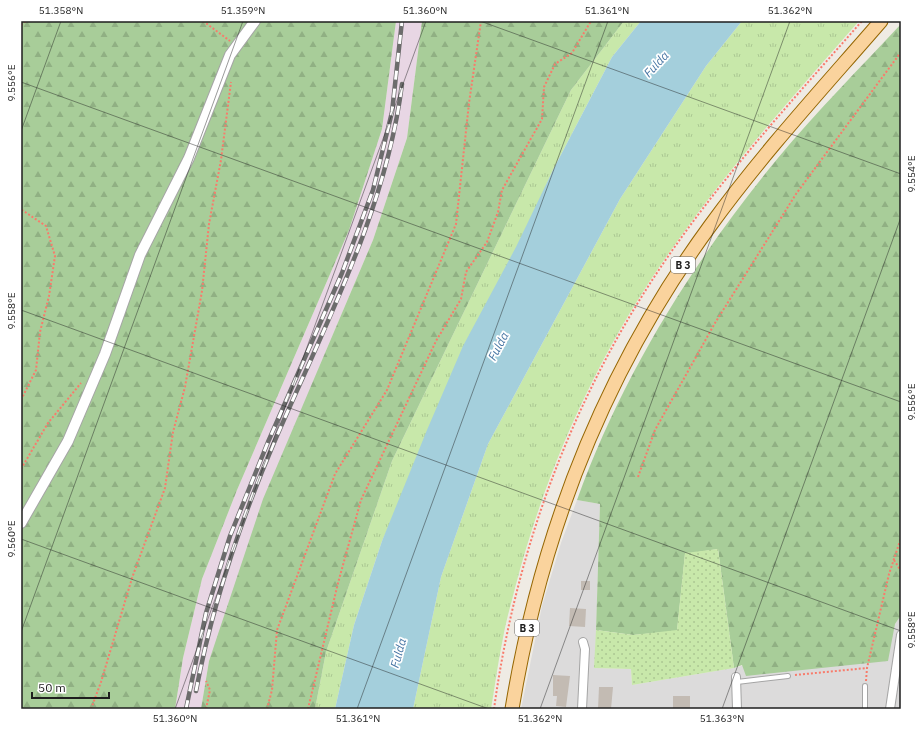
<svg xmlns="http://www.w3.org/2000/svg" width="922" height="730" viewBox="0 0 922 730" font-family="'IBM Plex Sans',sans-serif">
<style>
.residential{fill:#dcdbdb}
.railway{fill:#e8d6e4}
.grass{fill:url(#grass-tufts)}
.forest{fill:url(#forest-firs)}
.garden{fill:url(#garden-dots)}
.water{fill:#a4cfdc}
.building{fill:#c3bbb3}
.lines{fill:none;stroke-linecap:round;stroke-linejoin:round}
.service-casing{stroke:#a5a5a5;stroke-width:6}
.minor-casing{stroke:#a5a5a5;stroke-width:10}
.tertiary-casing{stroke:#a5a5a5;stroke-width:12}
.primary-casing{stroke:#956602;stroke-width:15}
.path{stroke:#f87b6b;stroke-width:2;stroke-dasharray:2 2;stroke-linecap:butt}
.service{stroke:#fff;stroke-width:4}
.minor{stroke:#fff;stroke-width:8}
.tertiary{stroke:#fff;stroke-width:10}
.primary{stroke:#fad39d;stroke-width:13}
.rail-casing{stroke:#6c6c6c;stroke-width:4.5}
.rail{stroke:#fff;stroke-width:3;stroke-dasharray:9;stroke-linecap:butt}
.ticks{fill:none;stroke:#1e1e1e;stroke-width:1;stroke-opacity:0.45}
.labels{text-anchor:middle;dominant-baseline:central;stroke-width:3.5;stroke-linejoin:round;paint-order:stroke}
.shield{fill:#fff;stroke:#626262;stroke-width:1}
.shield-label{font-size:10px;font-weight:bold;fill:#1e1e1e}
.water-label{font-size:12px;font-style:italic;fill:#4876a4;stroke:#fff}
.neatline{fill:none;stroke:#1e1e1e;stroke-width:1.5}
.ticks-label{font-size:10px;text-anchor:middle;fill:#1e1e1e}
</style>
<defs>
<pattern id="grass-tufts" width="24" height="20" patternUnits="userSpaceOnUse"><rect width="24" height="20" fill="#c8e8aa"/><path d="M3 7l-1-3M5 7V3M7 7l1-3M15 17l-1-3M17 17v-4M19 17l1-3" fill="none" stroke="#abc792"/></pattern>
<pattern id="forest-firs" width="22" height="20" patternUnits="userSpaceOnUse"><rect width="22" height="20" fill="#a8cd99"/><path d="M5 1l3.5 6h-7zM16 11l3.5 6h-7z" fill="#90b083"/></pattern>
<pattern id="garden-dots" width="8" height="8" patternUnits="userSpaceOnUse"><rect width="8" height="8" fill="#c8e8aa"/><path d="M2 2h.1M6 6h.1" fill="none" stroke="#abc792" stroke-width="1.8" stroke-linecap="round"/></pattern>
</defs>
<rect width="100%" height="100%" fill="#efebe4"/>
<!-- residential -->
<path class="residential" d="M577,500l23,4 -5,164 36,1 1,16 102,-17 161,-44 6,-9v94h-380l21,-103 19,-63z"/>
<!-- railway -->
<path class="railway" d="M396,21h26l-15,117 -34,102 -53,125 -111,296 -8,48h-26l8,-51 19,-79 35,-89 112,-260 33,-101z"/>
<!-- grass -->
<g class="grass">
<path d="M624,21h17l-29,36 -59,113 -171,371 -28,84 -19,84h-20l11,-57 66,-191 179,-371z"/>
<path d="M742,21h117c-61,70 -124,139 -178,215 -77,105 -133,225 -166,352 -4,16 -9,33 -12,50 -5,24 -8,47 -12,71h-78l28,-132 47,-133 132,-245 86,-133z"/>
</g>
<!-- forest -->
<g class="forest">
<path d="M21,21h375l-14,108 -33,101 -112,260 -35,89 -19,79 -8,51h-154z"/>
<path d="M422,21h202l-53,69 -179,371 -66,191 -11,57h-114l8,-48 54,-162 110,-259 34,-102z"/>
<path d="M901,24v591l-6,9 -7,37 -142,15 -4,-11 -8,3 -16,-119 -33,5 -8,77 -44,4 -37,-5 4,-126 -23,-4c45,-125 117,-240 201,-342 39,-47 82,-90 123,-134z"/>
</g>
<!-- garden -->
<path class="garden" d="M718,549l16,119 -102,17 -1,-16 -37,-1 2,-38 37,5 44,-5 8,-77z"/>
<!-- water -->
<path class="water" d="M641,21h101l-36,45 -86,133 -132,245 -47,133 -28,132h-78l19,-84 28,-84 45,-111 36,-84 53,-99 37,-77 59,-113z"/>
<!-- building -->
<g class="building">
<rect x="581" y="581" width="9" height="9"/>
<path d="M570,608l16,1 -1,18 -16,-1z"/>
<path d="M553,675l17,1 -4,31 -10,-1 1,-10h-4z"/>
<path d="M599,687h14l-2,22h-13z"/>
<rect x="673" y="696" width="17" height="13"/>
</g>
<g class="lines">
<defs>
<g id="service">
<path d="M737,682l51,-6"/>
<path d="M865,709v-23"/>
</g>
<g id="minor">
<path d="M736,677l1,32"/>
<path d="M582,709l3,-60 -2,-7"/>
<path d="M890,709l11,-74"/>
</g>
<path id="tertiary" d="M21,523l47,-82 37,-87 35,-99 49,-97 41,-103 25,-34"/>
<path id="primary" d="M512,709c29,-176 92,-338 198,-483 52,-72 113,-138 171,-205"/>
</defs>
<!-- service casing -->
<use href="#service" class="service-casing"/>
<!-- minor casing -->
<use href="#minor" class="minor-casing"/>
<!-- tertiary casing -->
<use href="#tertiary" class="tertiary-casing"/>
<!-- primary casing -->
<use href="#primary" class="primary-casing"/>
<!-- path -->
<g class="path">
<path d="M203,21l27,20"/>
<path d="M21,25l5,-4"/>
<path d="M21,400l15,-30 4,-38 9,-36 6,-40 -9,-30 -24,-16"/>
<path d="M21,469l27,-46 33,-40"/>
<path d="M638,477l17,-47 60,-107 81,-129 105,-142"/>
<path d="M894,560l7,11"/>
<path d="M795,675l72,-7"/>
<path d="M866,681l1,-13 22,-94 12,-36"/>
<path d="M91,709l10,-27 31,-104 33,-90 8,-56 12,-45 17,-96 7,-67 12,-64 10,-78"/>
<path d="M206,709l4,-19 -4,-9"/>
<path d="M267,709l5,-19 5,-60 58,-156 52,-84 69,-166 13,-121 12,-82"/>
<path d="M308,709l30,-126 23,-83 75,-159 25,-42 5,-27 21,-30 11,-30 4,-22 40,-71 2,-32 11,-23 17,-11 19,-32"/>
<path d="M494,709c23,-167 84,-326 182,-464 56,-79 122,-151 186,-224"/>
</g>
<!-- service -->
<use href="#service" class="service"/>
<!-- minor -->
<use href="#minor" class="minor"/>
<!-- tertiary -->
<use href="#tertiary" class="tertiary"/>
<!-- primary -->
<use href="#primary" class="primary"/>
<defs>
<g id="rail">
<path d="M196,691c16,-85 43,-166 77,-246 50,-117 113,-233 129,-361"/>
<path d="M186,709l20,-96 24,-77 38,-94 74,-169 31,-83 19,-78 10,-91"/>
</g>
</defs>
<!-- rail casing -->
<use href="#rail" class="rail-casing"/>
<!-- rail -->
<use href="#rail" class="rail"/>
</g>
<!-- ticks -->
<path class="ticks" d="M480,21l421,153M21,82l880,320M21,131l40,-110M21,310l880,321M21,539l468,170M21,632l222,-611M175,709l251,-688M357,709l251,-688M540,709l250,-688M722,709l179,-492"/>
<g class="labels">
<!-- shield labels -->
<g class="shield">
<rect x="671" y="257" width="24" height="16" rx="3"/>
<rect x="515" y="620" width="24" height="16" rx="3"/>
</g>
<g class="shield-label">
<text x="683" y="265">B 3</text>
<text x="527" y="628">B 3</text>
</g>
<!-- water labels -->
<g class="water-label">
<text transform="translate(656 64) rotate(-47)">Fulda</text>
<text transform="translate(498 346) rotate(-62)">Fulda</text>
<text transform="translate(398 653) rotate(-74)">Fulda</text>
</g>
</g>
<!-- border -->
<rect width="922" height="730" fill="none" stroke="#ffffff" stroke-width="44"/>
<!-- scale -->
<path d="M32 692v6h77v-6" fill="none" stroke="#1e1e1e" stroke-width="2"/>
<text x="38" y="692" font-size="12" fill="#1e1e1e" stroke="#ffffff" stroke-width="3" paint-order="stroke">50 m</text>
<rect x="22" y="22" width="878" height="686" class="neatline"/>
<g class="ticks-label">
<text x="61" y="14">51.358°N</text>
<text x="243" y="14">51.359°N</text>
<text x="425" y="14">51.360°N</text>
<text x="607" y="14">51.361°N</text>
<text x="790" y="14">51.362°N</text>
<text transform="translate(11 83) rotate(-90)" y="4">9.556°E</text>
<text transform="translate(911 174) rotate(-90)" y="4">9.554°E</text>
<text transform="translate(11 311) rotate(-90)" y="4">9.558°E</text>
<text transform="translate(911 402) rotate(-90)" y="4">9.556°E</text>
<text transform="translate(11 539) rotate(-90)" y="4">9.560°E</text>
<text transform="translate(911 630) rotate(-90)" y="4">9.558°E</text>
<text x="175" y="722">51.360°N</text>
<text x="358" y="722">51.361°N</text>
<text x="540" y="722">51.362°N</text>
<text x="722" y="722">51.363°N</text>
</g>
</svg>
